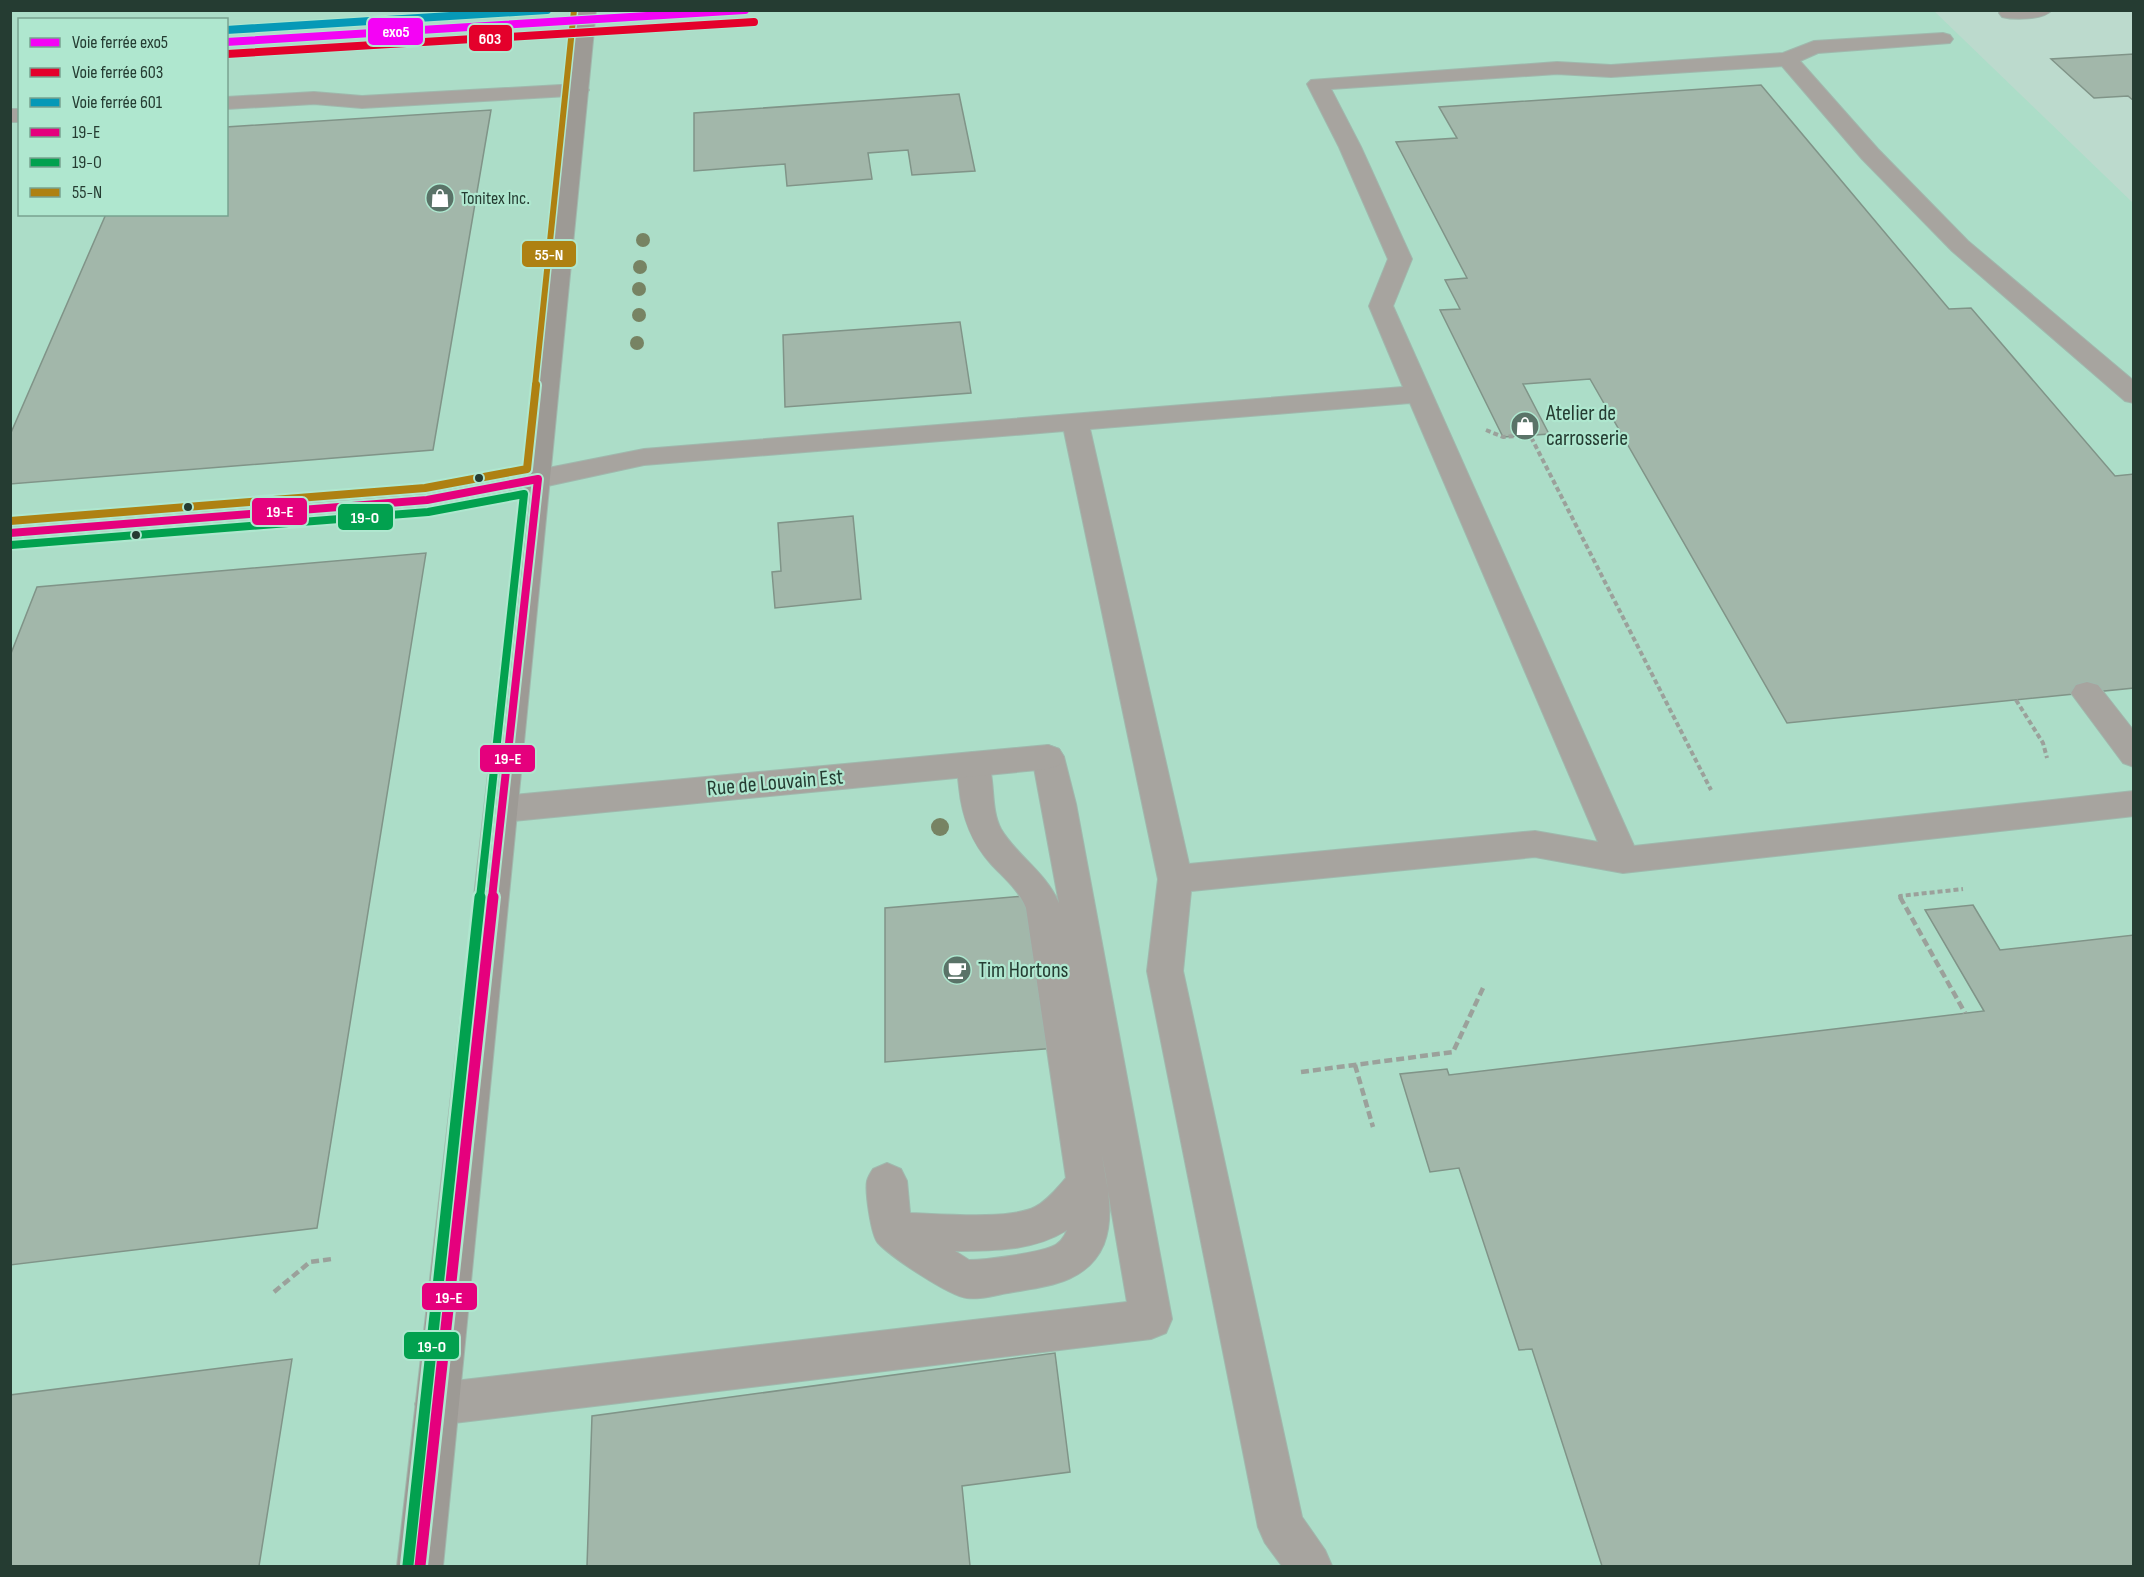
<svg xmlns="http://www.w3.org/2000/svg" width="2144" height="1577" viewBox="0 0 2144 1577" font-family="'Sofia Sans Condensed',sans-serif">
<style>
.built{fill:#acddc8;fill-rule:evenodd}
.building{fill:#a2b7aa;stroke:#809488;stroke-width:1.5}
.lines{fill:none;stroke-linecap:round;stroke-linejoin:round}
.lane-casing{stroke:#a0b8ad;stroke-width:2}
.street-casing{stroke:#a0b8ad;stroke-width:2}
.secondary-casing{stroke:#a0b8ad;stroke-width:2}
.path-far1{stroke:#9ba19b;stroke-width:4;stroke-dasharray:5 3;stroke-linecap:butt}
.path{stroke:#9ba19b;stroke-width:4.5;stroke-dasharray:8 4;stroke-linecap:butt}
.lane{fill:#a7a49f;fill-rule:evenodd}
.street{fill:#a7a49f;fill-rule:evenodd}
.secondary{fill:#9d9a95;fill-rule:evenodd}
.bus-1-far1-casing{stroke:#afe7cf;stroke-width:12}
.bus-1-casing{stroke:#afe7cf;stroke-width:16}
.bus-2-far1-casing{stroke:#afe7cf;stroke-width:12}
.bus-2-casing{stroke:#afe7cf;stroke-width:16}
.bus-3-far1-casing{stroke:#afe7cf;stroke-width:9}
.bus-3-casing{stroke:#afe7cf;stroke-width:12}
.bus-1-far1{stroke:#e5007d;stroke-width:8}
.bus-1{stroke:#e5007d;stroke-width:11}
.bus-2-far1{stroke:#02a14f;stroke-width:8}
.bus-2{stroke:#02a14f;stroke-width:11}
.bus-3-far1{stroke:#ae8112;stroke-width:6}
.bus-3{stroke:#ae8112;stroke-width:8}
.rail-1-casing{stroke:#afe7cf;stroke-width:10}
.rail-2-casing{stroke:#afe7cf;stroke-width:10}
.rail-3-casing{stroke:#afe7cf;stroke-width:10}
.rail-1{stroke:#f403f5;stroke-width:8}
.rail-2{stroke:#e4002b;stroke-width:8}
.rail-3{stroke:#0699b7;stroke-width:8}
.tree{fill:#778363}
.bus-dot{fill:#253c32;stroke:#afe7cf;stroke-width:2}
.labels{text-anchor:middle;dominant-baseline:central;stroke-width:4.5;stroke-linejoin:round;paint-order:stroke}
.far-poi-label{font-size:18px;fill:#253c32;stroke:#afe7cf;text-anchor:start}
.poi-label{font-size:22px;fill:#253c32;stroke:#afe7cf;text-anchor:start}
.street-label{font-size:22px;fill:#253c32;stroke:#afe7cf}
.line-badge{stroke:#afe7cf;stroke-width:2}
.badge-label{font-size:16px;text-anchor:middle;font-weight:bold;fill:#fff}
</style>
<rect width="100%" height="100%" fill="#bcdacd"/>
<path class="built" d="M11,11H1934L2133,203V1566H11ZM20,20H226V214H20Z"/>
<g class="building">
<path d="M2134,54V101L2128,96L2094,98L2051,59Z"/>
<path d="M1761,85L1949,309L1971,308L2115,476L2134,474V688L1787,723L1590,379L1523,384L1549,434L1503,437L1440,310L1460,309L1445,280L1467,278L1396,142L1457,138L1439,107Z"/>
<path d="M959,94L975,171L912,175L908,150L868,153L872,179L787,186L785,164L694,171V113Z"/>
<path d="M491,110L433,450L10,484V435L106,214H226V127Z"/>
<path d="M960,322L971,393L785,407L783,335Z"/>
<path d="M853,516L861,599L775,608L772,572L781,571L778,523Z"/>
<path d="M426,553L317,1228L10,1265V656L37,587Z"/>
<path d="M1035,895L1056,1048L885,1062V908Z"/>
<path d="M1973,905L2000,950L2134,935V1566H1602L1532,1349L1519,1350L1459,1168L1430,1172L1400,1074L1447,1069L1449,1075L1984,1011L1925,910Z"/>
<path d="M1055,1353L1070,1472L962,1486L970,1566H587L592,1416Z"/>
<path d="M292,1359L259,1566H10V1395Z"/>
</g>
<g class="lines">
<g class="lane-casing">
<g id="lane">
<path d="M2001,10H2052C2044,20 2014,20 2002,17L1999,13Z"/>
<path d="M1943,33L1950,35L1953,39L1950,43L1818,53L1800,61L1878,149L1968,241L2134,381V403L2125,401L1952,251L1862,159L1782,66L1611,77L1557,74L1331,89L1361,147L1412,259L1393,306L1634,846L2134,791V816L1623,873L1535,857L1191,891L1183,971L1302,1517L1325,1550L1332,1566H1282L1265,1543L1258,1527L1147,971L1158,879L1064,431L644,465L538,488L528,485L524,479L528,473L538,470L644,449L1403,387L1369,306L1388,259L1339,147L1307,84L1311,80L1557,62L1611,65L1783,53L1814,41ZM1410,403L1598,842L1535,831L1189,864L1090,429Z"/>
<path d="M578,84L586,85L589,90L586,95L362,108L314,104L226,109V97L314,92L362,96Z"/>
<rect x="10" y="109" width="10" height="13"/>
<path d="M2087,682L2098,685L2134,731V767L2123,763L2071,693L2076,685Z"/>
<path d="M1048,745L1059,749L1064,757L1076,804L1172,1319L1166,1333L1151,1339L437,1425L422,1419L415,1404L422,1389L437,1383L1127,1302L1100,1144C1105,1175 1116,1213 1104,1244C1087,1284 1046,1286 1008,1293C995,1295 980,1300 967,1298C949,1296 891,1257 878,1243C871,1235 865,1192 867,1181C868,1177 871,1172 873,1169L887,1163L901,1169L907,1181L910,1213C940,1214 1010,1220 1035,1207C1048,1200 1057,1188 1066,1178L1026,908C1019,890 1004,878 991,864C971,842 962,817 959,787C958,775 955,766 961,756L973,752L985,756C997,777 989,806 1001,829C1017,856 1045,871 1059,903L1032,757L1037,749ZM1067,1230C1064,1238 1059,1244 1051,1247C1036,1253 987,1260 969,1260L955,1251C993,1251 1034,1251 1067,1230Z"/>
</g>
</g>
<g class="street-casing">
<g id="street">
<path d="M538,470L548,473L552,479L548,485L427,509L10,542V524L427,491Z"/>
<path d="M1048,745L1059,749L1064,757L1059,765L1048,769L502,822L490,818L485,809L490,800L502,796Z"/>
</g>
</g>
<g class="secondary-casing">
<path id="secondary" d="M576,10H596L443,1566H397Z"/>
</g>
<g class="path-far1">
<path d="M1486,430L1503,437L1530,435L1711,790"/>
<path d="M2016,700L2043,743L2047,758"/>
<path d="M1901,898L1900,896L1963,889"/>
</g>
<g class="path">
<path d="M1900,897L1965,1013"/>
<path d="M1355,1065L1373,1127"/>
<path d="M1301,1072L1453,1052L1483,988"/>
<path d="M274,1292L310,1262L332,1259"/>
</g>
<use href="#lane" class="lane"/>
<use href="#street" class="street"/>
<use href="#secondary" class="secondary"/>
<g class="bus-1-far1-casing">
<path id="bus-1-far1" d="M10,533L427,500L538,479L492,898"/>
</g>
<g class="bus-1-casing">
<path id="bus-1" d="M420,1566L493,897"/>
</g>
<g class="bus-2-far1-casing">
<path id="bus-2-far1" d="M11,545L428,512L524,494L480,898"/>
</g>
<g class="bus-2-casing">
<path id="bus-2" d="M408,1565L480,897"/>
</g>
<g class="bus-3-far1-casing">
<path id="bus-3-far1" d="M535,386L574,10"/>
</g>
<g class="bus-3-casing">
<path id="bus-3" d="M10,521L425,488L527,469L536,385"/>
</g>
<use href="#bus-1-far1" class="bus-1-far1"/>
<use href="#bus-1" class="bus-1"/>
<use href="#bus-2-far1" class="bus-2-far1"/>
<use href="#bus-2" class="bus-2"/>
<use href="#bus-3-far1" class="bus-3-far1"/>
<use href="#bus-3" class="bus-3"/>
<g class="rail-1-casing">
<path id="rail-1" d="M226,42L745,10"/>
</g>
<g class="rail-2-casing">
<path id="rail-2" d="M227,54L754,22"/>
</g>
<g class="rail-3-casing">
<path id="rail-3" d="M226,30L547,10"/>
</g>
<use href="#rail-1" class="rail-1"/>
<use href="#rail-2" class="rail-2"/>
<use href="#rail-3" class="rail-3"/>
</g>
<g class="tree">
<circle cx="643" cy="240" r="7"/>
<circle cx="640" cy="267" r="7"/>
<circle cx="639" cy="289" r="7"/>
<circle cx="639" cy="315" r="7"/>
<circle cx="637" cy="343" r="7"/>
<circle cx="940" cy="827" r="9"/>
</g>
<defs>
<g id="shop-disc" transform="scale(1.5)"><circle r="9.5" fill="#5a7368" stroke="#afe7cf"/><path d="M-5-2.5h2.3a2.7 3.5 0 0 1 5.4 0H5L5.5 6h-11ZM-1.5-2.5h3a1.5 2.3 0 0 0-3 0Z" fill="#fff"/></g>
<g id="cafe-disc" transform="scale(1.5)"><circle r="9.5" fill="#5a7368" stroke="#afe7cf"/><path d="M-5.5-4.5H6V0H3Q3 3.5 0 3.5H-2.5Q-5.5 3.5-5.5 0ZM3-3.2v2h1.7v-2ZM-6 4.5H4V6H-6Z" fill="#fff"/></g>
</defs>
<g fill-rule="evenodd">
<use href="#shop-disc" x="440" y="198"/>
<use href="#shop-disc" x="1525" y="426"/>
<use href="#cafe-disc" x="957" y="970"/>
</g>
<g class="bus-dot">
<circle cx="479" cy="478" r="5"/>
<circle cx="188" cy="507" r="5"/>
<circle cx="136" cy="535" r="5"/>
</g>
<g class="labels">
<g class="far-poi-label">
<text x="461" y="198">Tonitex Inc.</text>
</g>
<g class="poi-label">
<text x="1546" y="413">Atelier de<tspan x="1546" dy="25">carrosserie</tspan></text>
<text x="978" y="970">Tim Hortons</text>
</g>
<g class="street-label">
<text transform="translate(775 783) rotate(-5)">Rue de Louvain Est</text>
</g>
</g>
<g class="line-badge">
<rect x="367" y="17" width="57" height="29" rx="6" fill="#f403f5"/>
<rect x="468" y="24" width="45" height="28" rx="6" fill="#e4002b"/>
<rect x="521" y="240" width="56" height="28" rx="6" fill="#ae8112"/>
<rect x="251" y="497" width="57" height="29" rx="6" fill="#e5007d"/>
<rect x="337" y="503" width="57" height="28" rx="6" fill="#02a14f"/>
<rect x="479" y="744" width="57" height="29" rx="6" fill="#e5007d"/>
<rect x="421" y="1282" width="57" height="29" rx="6" fill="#e5007d"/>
<rect x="403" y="1331" width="57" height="29" rx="6" fill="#02a14f"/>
</g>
<g class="badge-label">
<text x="396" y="37">exo5</text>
<text x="490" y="44">603</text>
<text x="549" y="260">55-N</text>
<text x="280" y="517">19-E</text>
<text x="365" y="523">19-O</text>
<text x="508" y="764">19-E</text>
<text x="449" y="1303">19-E</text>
<text x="432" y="1352">19-O</text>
</g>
<rect width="2144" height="1577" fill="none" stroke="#253c32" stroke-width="24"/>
<rect x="18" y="18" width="210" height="198" fill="#afe7cf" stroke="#78a390" stroke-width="1.5"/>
<rect x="30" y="38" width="30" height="9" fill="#f403f5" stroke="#78a390" stroke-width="1.5"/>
<text x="72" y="48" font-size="18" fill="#253c32">Voie ferrée exo5</text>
<rect x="30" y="68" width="30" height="9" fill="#e4002b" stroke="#78a390" stroke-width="1.5"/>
<text x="72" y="78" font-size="18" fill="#253c32">Voie ferrée 603</text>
<rect x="30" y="98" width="30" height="9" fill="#0699b7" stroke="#78a390" stroke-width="1.5"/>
<text x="72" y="108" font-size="18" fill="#253c32">Voie ferrée 601</text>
<rect x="30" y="128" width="30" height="9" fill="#e5007d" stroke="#78a390" stroke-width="1.5"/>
<text x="72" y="138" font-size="18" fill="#253c32">19-E</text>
<rect x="30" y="158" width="30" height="9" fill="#02a14f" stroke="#78a390" stroke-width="1.5"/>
<text x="72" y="168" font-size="18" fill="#253c32">19-O</text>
<rect x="30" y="188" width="30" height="9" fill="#ae8112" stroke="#78a390" stroke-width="1.5"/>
<text x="72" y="198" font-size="18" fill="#253c32">55-N</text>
</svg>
